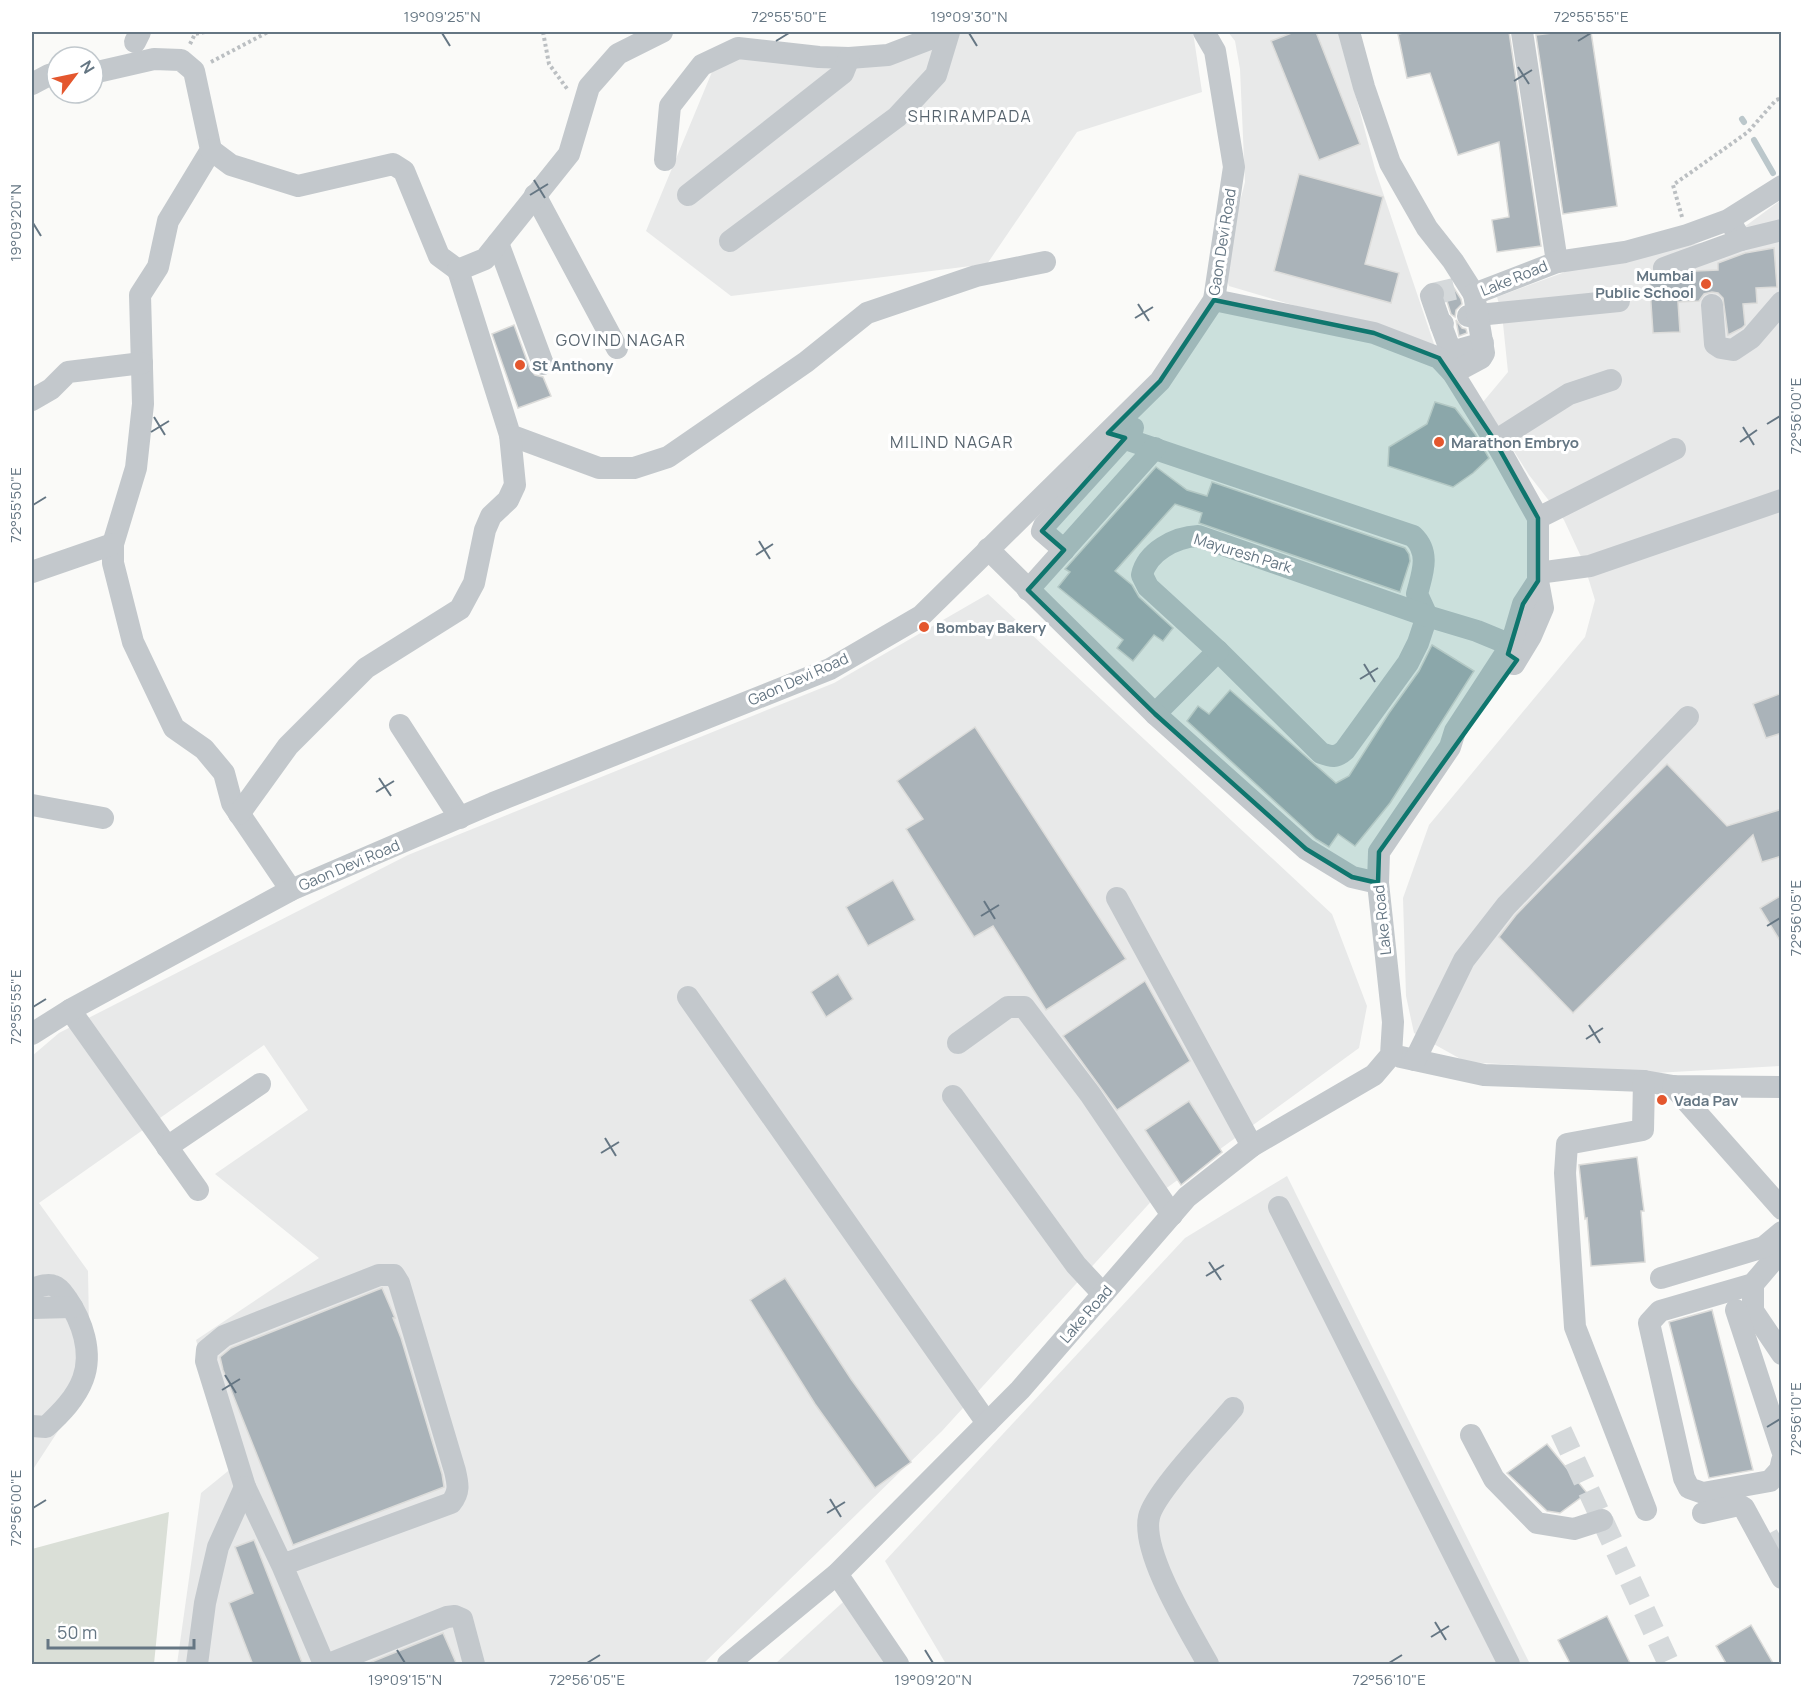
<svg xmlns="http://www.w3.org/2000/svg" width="1813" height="1696" viewBox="0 0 1813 1696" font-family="Manrope,sans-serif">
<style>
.built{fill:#e8e9e9}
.green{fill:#dadfd7}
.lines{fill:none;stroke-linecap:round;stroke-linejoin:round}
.stream{stroke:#bbc7cb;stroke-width:6}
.building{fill:#aab3b9;stroke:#dcdcda;stroke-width:1.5}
.minor-tunnel{stroke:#d5d9db;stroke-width:22;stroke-dasharray:22 11;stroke-linecap:butt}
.path{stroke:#bbbfc2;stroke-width:4;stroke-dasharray:3 3;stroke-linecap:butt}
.minor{stroke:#c3c8cc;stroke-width:22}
.minor-bridge{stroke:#c3c8cc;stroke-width:22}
.marked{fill:#0f766e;fill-opacity:0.2;stroke:#0f766e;stroke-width:4.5;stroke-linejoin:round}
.ticks{fill:none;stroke:#657683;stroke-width:2}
.poi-dot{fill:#e4572e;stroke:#fff;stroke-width:2}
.labels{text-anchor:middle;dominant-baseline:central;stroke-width:6;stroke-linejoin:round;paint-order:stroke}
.street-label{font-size:15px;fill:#657683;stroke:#fff}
.poi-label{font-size:15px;font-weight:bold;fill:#657683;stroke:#fff;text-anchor:start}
.neighbourhood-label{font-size:16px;letter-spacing:1.5px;fill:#57646e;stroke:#fff}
.neatline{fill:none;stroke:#657683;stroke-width:2}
.ticks-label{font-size:15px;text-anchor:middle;fill:#657683}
</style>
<rect width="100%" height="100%" fill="#fafaf8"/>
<g class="built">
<path d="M962,32H1193L1202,92L1077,132L987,264L731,296L646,231L719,55L869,64Z"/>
<path d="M1228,32H1339L1375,169L1435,347L1229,286L1223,269L1245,182L1240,69L1235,41Z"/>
<path d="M1781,200V1066L1655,1073L1466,1062L1414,1033L1406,996L1403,898L1429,825L1585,637L1595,600L1583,561L1564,520L1529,475L1483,402L1508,372L1502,314L1497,297L1625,250L1725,241Z"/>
<path d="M988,594L1332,914L1367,1006L1359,1048L1157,1195L942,1431L703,1664H177L201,1493L233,1467L196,1340L319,1258L215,1174L308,1110L264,1045L39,1203L88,1271L90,1382L32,1471V1056L59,1033L408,855L834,683Z"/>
<path d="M1287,1176L1530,1664H946L885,1561L1185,1238Z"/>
<path d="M852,1594L899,1664H775Z"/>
</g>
<path class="green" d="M169,1512L154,1664H32V1549Z"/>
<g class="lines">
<g class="stream">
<path d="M1742,119L1744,122"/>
<path d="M1754,140L1773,173"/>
</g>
</g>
<g class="building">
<path d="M1294,32H1316L1360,144L1319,160L1271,41Z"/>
<path d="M1408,32H1509L1541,246L1497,252L1492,220L1509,217L1499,142L1458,155L1430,73L1407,78L1398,34Z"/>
<path d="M1561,32H1591L1617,206L1563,214L1536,35Z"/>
<path d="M1299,174L1383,197L1365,264L1399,273L1391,303L1274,271Z"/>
<path d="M1774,248L1777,287L1756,288L1757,303L1743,304L1745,325L1742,328L1728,335L1723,298L1718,293L1712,292L1704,294L1699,301L1678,302L1680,332L1653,333L1649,274H1652L1661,281H1668L1695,271L1718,270V263L1745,253Z"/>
<path d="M1450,282L1461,299L1462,304L1456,310L1455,317L1451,314L1446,298V290L1443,285Z"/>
<path d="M1456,320L1462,328L1466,329L1467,333L1459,336Z"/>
<path d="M514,325L530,369L535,375L543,377L551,396L518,408L492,334Z"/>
<path d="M1435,402L1455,408L1475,434L1489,458L1473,473L1453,487L1388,466L1389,447L1427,424Z"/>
<path d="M1156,467L1187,490L1207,496L1212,482L1405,548L1409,554L1410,561L1400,592L1199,523L1202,513L1175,504L1115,571L1132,585L1139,597L1173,628L1163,641L1154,635L1133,661L1117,648L1123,640L1058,587L1070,572L1065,569Z"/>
<path d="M1432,645L1474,671L1390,803L1355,846L1338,834L1329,847L1316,839L1187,721L1198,706L1209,714L1230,690L1336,783L1349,776L1389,713L1419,671Z"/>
<path d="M1782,693V733L1766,738L1753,704Z"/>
<path d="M975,727L1126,959L1046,1010L993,926L974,937L906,829L923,819L897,781Z"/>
<path d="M1667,764L1727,826L1782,809V856L1762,862L1753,835L1573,1013L1499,937L1516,915L1549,881Z"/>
<path d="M893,880L915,920L868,946L846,907Z"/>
<path d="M1782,895V944L1760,908Z"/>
<path d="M838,974L853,999L826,1017L811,992Z"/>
<path d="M1145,981L1190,1061L1117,1110L1063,1036Z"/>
<path d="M1189,1101L1222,1152L1181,1185L1145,1130Z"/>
<path d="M1637,1157L1644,1211H1641L1645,1262L1591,1266L1587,1218L1585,1219L1579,1165Z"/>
<path d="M785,1278L851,1379L911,1462L875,1488L815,1404L750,1300Z"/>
<path d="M382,1288L395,1318H393L401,1338L442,1474L444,1487L293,1545L223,1370L220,1357L231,1348Z"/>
<path d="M1712,1310L1753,1470L1709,1478L1669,1322Z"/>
<path d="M1547,1444L1587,1493L1560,1513L1547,1511L1507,1473Z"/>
<path d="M254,1540L303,1665H253L229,1603L253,1593L235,1547Z"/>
<path d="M1607,1616L1631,1665H1571L1558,1640Z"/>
<path d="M1751,1625L1774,1665H1727L1716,1646Z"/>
<path d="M443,1633L457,1665H364Z"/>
</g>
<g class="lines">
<g class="minor-tunnel">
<path d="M1433,294L1458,288"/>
<path d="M1561,1431L1669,1664"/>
<path d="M1765,1548L1782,1539"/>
</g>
<g class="path">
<path d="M543,32L549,64L568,90"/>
<path d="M190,44L195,34L205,32"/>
<path d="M211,62L266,33L267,32"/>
<path d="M1682,217L1673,185L1748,132L1776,100L1782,98"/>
</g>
<g class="minor">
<path d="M1349,32L1364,87L1390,163L1427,228L1453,261L1474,294"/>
<path d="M1522,32L1557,262"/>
<path d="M93,73L154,59L181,60L194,71L211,150L168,221L158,267L140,295L143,404L136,468L113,544V563L133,642L174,728L204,749L224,773L232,803L291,890"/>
<path d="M32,84L49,75L57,73"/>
<path d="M211,150L231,165L298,186L393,164L404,171L439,256L458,270"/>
<path d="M665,160L670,106L702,65L738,48L819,57L849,58L888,55L948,32"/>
<path d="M535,195L617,348"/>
<path d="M688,195L843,73L849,58"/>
<path d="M1734,228L1741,240L1782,230"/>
<path d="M730,241L897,117L936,75L949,32"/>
<path d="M498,243L543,364"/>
<path d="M1664,268L1741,240"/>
<path d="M458,270L510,435L599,468H634L668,457L806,362L867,313L976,276L1045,262"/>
<path d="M458,270L485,259L569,154L589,87L618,54L662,32"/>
<path d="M1433,294L1431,296L1441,325"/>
<path d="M1712,305L1715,344L1721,348L1733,350L1751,338L1782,302"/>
<path d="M1468,316L1619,301"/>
<path d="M1443,324L1441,325L1451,352L1483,343"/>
<path d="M1453,373L1481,358L1484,353L1474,294L1557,262L1625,252L1687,235L1728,220L1782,186"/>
<path d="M32,400L51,389L68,372L142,363"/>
<path d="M1108,433L1413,536C1431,553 1422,574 1417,594L1427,616L1418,643L1408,663L1345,750C1336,758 1332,757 1321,753L1218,651L1155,714"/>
<path d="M1495,441L1569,394L1611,380"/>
<path d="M1538,518L1675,449"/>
<path d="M988,549L1155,714L1306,849L1352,877L1378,883"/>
<path d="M1064,550L1042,531L1044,526L1133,428"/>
<path d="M32,572L113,544"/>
<path d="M1538,573L1590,566L1782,500"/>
<path d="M1028,590L1155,448"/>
<path d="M1218,651L1148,587L1142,575C1147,552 1175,537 1198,536L1427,616L1477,631L1511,645"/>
<path d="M1514,664L1531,636L1543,608L1538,581"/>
<path d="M400,725L460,818"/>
<path d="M32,805L103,818"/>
<path d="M239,814L288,746L366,668L460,609L474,583L485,530L491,516L508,500L515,485L510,435"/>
<path d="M1117,898L1252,1146"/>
<path d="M688,997L987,1423"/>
<path d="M70,1010L198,1190"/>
<path d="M32,1034L70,1010L291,890L493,803L830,669L921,616L1160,381L1214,300L1234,167L1215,51L1204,32"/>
<path d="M958,1043L1008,1007H1024L1090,1094L1172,1215"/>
<path d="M1401,1057L1484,1075L1644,1081L1673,1086L1782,1087"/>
<path d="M1415,1060L1464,960L1506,906L1688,717"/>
<path d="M1644,1081L1643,1130L1567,1144L1565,1173L1575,1327L1646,1510"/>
<path d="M1673,1086L1782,1209"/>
<path d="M953,1096L1076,1265L1103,1294"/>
<path d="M167,1147L260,1084"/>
<path d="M1279,1207L1509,1664"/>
<path d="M1782,1250L1753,1284L1660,1311L1649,1323L1684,1478L1689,1488L1703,1493L1770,1481L1780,1470L1782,1461"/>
<path d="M1661,1278L1764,1247L1782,1232"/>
<path d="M1753,1284V1311L1782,1354"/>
<path d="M32,1289C38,1287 48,1283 54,1286C60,1288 64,1295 67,1299C82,1321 93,1352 83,1379C76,1398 61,1413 46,1427L32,1426"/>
<path d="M32,1308L72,1307"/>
<path d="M1736,1310L1782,1450"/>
<path d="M1471,1435L1494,1479L1537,1523L1574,1529L1602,1520"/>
<path d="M1703,1513L1739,1505L1744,1508L1782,1578"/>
<path d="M282,1565L451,1503C460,1492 458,1484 455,1471L399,1283L394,1275H379L224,1336L207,1350L206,1361L245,1487L282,1565L324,1664"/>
<path d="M837,1574L898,1664"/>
<path d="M197,1664L205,1603L218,1547L245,1487"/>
<path d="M329,1664L447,1617L455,1616L462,1619L474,1664"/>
<path d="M728,1664L837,1574L1020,1390L1187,1197L1252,1146L1374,1075L1391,1055L1393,1022L1378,883L1379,852L1450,747L1455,731L1511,645L1523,604L1538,581V518L1495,441L1453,373L1439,358L1374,333L1214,300"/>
<path d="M1208,1664C1190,1631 1141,1553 1149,1517C1154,1493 1215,1430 1233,1408"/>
</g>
<path class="minor-bridge" d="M135,42L140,32"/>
</g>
<path class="marked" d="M1214,300L1374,333L1439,358L1495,441L1538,518V581L1523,604L1508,654L1517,660L1379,852L1378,883L1352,877L1306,849L1155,714L1028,590L1064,550L1042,531L1125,438L1108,433L1160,381Z"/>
<path class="ticks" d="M442,33L450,46M969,33L977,46M776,41L789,33M1578,41L1591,33M1518,67L1529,84M1514,81L1532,70M534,180L545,198M530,195L548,184M33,223L41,236M1138,304L1149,321M1135,318L1153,307M154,417L165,435M1767,424L1780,416M1743,427L1754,445M151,432L169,421M1740,442L1757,430M33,505L46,497M759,541L770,559M756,555L773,544M1364,664L1375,682M1360,679L1378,668M379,778L391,796M376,792L394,781M984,901L995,919M981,916L999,905M1767,926L1780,918M33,1007L46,999M1589,1025L1600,1043M1586,1039L1603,1028M605,1138L616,1156M601,1153L619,1142M1209,1262L1221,1280M1206,1276L1224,1265M225,1375L236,1393M222,1390L240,1379M1767,1427L1780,1419M830,1499L841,1517M33,1508L46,1500M827,1513L845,1502M1435,1622L1446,1640M1431,1637L1449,1626M397,1650L405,1663M925,1650L933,1663M587,1663L600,1655M1389,1663L1402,1655"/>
<g class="poi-dot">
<circle cx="1706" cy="284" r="6"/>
<circle cx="520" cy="365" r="6"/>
<circle cx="1439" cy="442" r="6"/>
<circle cx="924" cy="627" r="6"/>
<circle cx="1662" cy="1100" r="6"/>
</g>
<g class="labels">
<g class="street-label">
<text transform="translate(1222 242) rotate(-81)">Gaon Devi Road</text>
<text transform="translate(1514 278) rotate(-22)">Lake Road</text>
<text transform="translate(1243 553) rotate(17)">Mayuresh Park</text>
<text transform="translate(798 679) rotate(-24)">Gaon Devi Road</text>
<text transform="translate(349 865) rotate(-23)">Gaon Devi Road</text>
<text transform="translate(1382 920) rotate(-96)">Lake Road</text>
<text transform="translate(1086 1314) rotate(-49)">Lake Road</text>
</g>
<g class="poi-label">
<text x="1694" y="275" text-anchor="end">Mumbai<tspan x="1694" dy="17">Public School</tspan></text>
<text x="532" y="365">St Anthony</text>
<text x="1451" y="442">Marathon Embryo</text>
<text x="936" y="627">Bombay Bakery</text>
<text x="1674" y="1100">Vada Pav</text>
</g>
<g class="neighbourhood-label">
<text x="970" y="116">SHRIRAMPADA</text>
<text x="621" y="340">GOVIND NAGAR</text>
<text x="952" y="442">MILIND NAGAR</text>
</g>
</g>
<rect width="1813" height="1696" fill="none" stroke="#ffffff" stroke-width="66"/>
<g transform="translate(75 75) rotate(58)"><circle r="28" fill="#ffffff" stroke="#c1c8cd" stroke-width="1.5"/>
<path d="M0-4.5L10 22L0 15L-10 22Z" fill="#e4572e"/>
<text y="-9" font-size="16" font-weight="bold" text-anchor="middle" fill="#657683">N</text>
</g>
<path d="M48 1639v9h146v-9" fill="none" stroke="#657683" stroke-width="3"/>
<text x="57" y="1639" font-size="18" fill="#657683" stroke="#ffffff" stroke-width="4.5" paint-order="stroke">50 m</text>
<rect x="33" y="33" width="1747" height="1630" class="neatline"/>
<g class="ticks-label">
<text x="442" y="22">19°09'25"N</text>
<text x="789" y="22">72°55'50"E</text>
<text x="969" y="22">19°09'30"N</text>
<text x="1591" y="22">72°55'55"E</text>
<text transform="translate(16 223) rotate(-90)" y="5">19°09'20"N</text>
<text transform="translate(1796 416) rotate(-90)" y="5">72°56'00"E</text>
<text transform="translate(16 505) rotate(-90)" y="5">72°55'50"E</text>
<text transform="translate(1796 918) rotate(-90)" y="5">72°56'05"E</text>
<text transform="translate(16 1007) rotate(-90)" y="5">72°55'55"E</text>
<text transform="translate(1796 1419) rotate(-90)" y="5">72°56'10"E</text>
<text transform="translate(16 1508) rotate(-90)" y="5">72°56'00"E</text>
<text x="405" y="1685">19°09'15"N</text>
<text x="587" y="1685">72°56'05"E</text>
<text x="933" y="1685">19°09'20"N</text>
<text x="1389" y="1685">72°56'10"E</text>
</g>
</svg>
